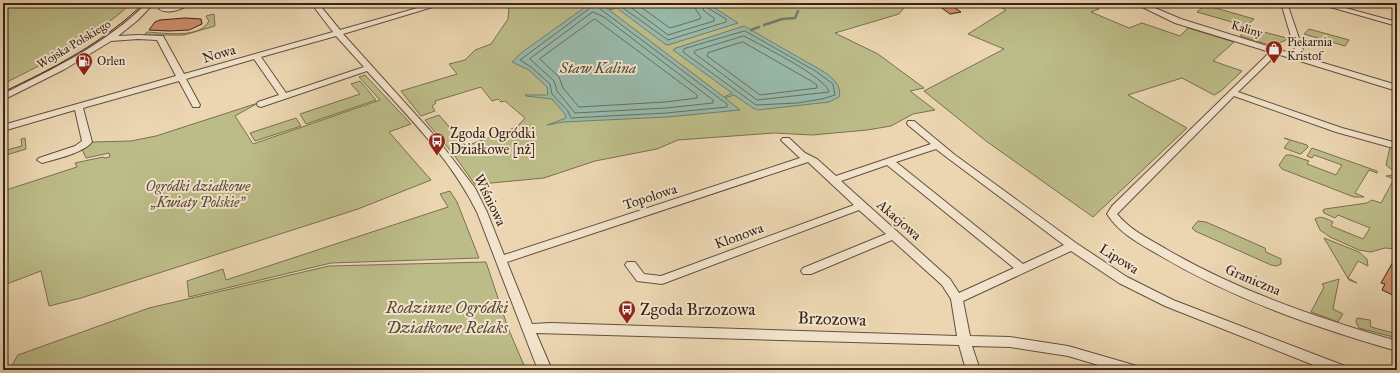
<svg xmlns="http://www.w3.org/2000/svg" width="1400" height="373" viewBox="0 0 1400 373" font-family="'IM FELL Great Primer',serif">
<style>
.green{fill:#bcbc88;stroke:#7a6f51}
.water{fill:#98b9aa;stroke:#717d70}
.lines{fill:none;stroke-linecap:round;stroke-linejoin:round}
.shore{stroke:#686e62;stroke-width:1}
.stream{stroke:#717d70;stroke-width:2.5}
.building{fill:#d1926d;stroke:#37221a}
.minor-casing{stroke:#644f40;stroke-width:2}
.minor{fill:#f2e4cc;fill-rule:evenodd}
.tram{stroke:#37221a;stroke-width:1}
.labels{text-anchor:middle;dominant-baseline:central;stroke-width:4;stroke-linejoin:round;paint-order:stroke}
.far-street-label{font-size:12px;fill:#37221a;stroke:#f2e4cc}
.far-poi-label{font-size:12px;fill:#37221a;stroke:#f2e4cc;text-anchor:start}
.street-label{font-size:14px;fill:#37221a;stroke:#f2e4cc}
.poi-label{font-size:14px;fill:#37221a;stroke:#f2e4cc;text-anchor:start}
.park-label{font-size:14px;font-style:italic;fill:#584836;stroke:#f2e4cc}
.water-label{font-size:15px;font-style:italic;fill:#4f483e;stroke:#f2e4cc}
.near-park-label{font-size:17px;font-style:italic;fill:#584836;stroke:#f2e4cc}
.near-poi-label{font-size:17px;fill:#37221a;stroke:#f2e4cc;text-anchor:start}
.near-street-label{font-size:17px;fill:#37221a;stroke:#f2e4cc}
</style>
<rect width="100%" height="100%" fill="#ebd6b1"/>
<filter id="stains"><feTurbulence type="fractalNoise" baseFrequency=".005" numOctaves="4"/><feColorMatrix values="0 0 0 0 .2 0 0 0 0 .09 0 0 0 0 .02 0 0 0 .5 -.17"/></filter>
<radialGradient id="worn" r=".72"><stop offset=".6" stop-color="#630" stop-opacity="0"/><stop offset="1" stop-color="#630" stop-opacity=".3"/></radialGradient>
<g class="green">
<path d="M3,3H132C94,37 48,62 3,84Z"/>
<path d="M517,3H911L906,5L899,14L835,33L878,54L924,88L910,91L935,110L913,114L891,126L867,130L812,135L774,133L678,140L657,149L595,161L544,178L491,183L476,186L454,155L425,120L439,115L466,146L517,127L525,118L505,101L501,102L498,99L492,101L481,87L435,101L436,103L432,106L435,111L421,116L401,91L457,74L449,64L465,60L475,50L491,44L508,19L509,6Z"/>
<path d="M992,3H1086L1099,9L1091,12L1129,28L1142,23L1180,36L1188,28L1234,42L1213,61L1242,71L1221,91L1214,95L1182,78L1128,95L1187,128L1093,217L986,141L924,91L1004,49L968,34L1006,10Z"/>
<path d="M1205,5L1254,19L1246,26L1197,12Z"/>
<path d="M214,14L215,26L184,35H144L147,32C164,33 200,39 209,21L206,16Z"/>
<path d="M1248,28L1287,38L1286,40L1274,45H1269L1240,36Z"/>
<path d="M1309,29L1349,40L1345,46L1304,34Z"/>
<path d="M365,75L411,124L389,132L431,180L358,209L81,298L49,306L41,271L4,285L3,191L77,167L75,163L103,157L105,158L110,157L109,153L86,158L82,149L93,142L131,141L156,136L258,103L235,116L253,144L380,100L359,77Z"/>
<path d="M360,81L376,100L306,124L300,114L360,94L351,84Z"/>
<path d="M296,118L301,126L255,141L250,133Z"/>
<path d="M25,138L26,149L3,156V151L22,146L21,139Z"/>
<path d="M1284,138L1307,145L1308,147L1302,153L1300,154L1284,148L1290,140Z"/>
<path d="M1390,147L1397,149V249L1385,248L1371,252L1359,250L1330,237L1320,230L1315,219C1321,215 1327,219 1333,222L1331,226L1363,239L1370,228L1338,215L1335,218L1324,213L1323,210L1325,209L1367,203L1372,200L1381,203L1394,179L1386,176L1394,175L1396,173L1386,165Z"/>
<path d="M1312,148L1377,171V173L1369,170L1355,193L1364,197H1354L1282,169L1279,165L1286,155H1291L1309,161L1307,164L1336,175L1342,165L1314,155L1312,158L1307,156Z"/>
<path d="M450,191L457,202L479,258L331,263L189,297L187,281L223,269L226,280L448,207L440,194Z"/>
<path d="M1198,221L1206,222L1265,248L1266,252L1281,259V264L1277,266L1271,265L1195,231L1192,228Z"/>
<path d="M1324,238L1359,252L1367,259L1368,266L1358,261L1348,278L1357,283L1349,280Z"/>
<path d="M486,262L508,328L526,370H9L18,355L149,308L329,266Z"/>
<path d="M1339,279L1333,309L1343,314L1338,322L1311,312L1324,287L1322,284Z"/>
<path d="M1357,318L1370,320L1371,327L1397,334V338L1359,328L1356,322Z"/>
</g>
<path class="water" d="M591,3H598L608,9L615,7L609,3H707L738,23L668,45L665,44L617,8L609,10L724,97L732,93L673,50L676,48L744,26L826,73C833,79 842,86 839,97L829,102L758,110L753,108L734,95L725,98L740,110L667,117L563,122L547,125L566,118L565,114L552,99L526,96L525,95H546L548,94L547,87L529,70L512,62L521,53Z"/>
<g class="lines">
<g class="shore">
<path d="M592,3L590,8L520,60L531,67L550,84L552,94L568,111L571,118L666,113L727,107V104L599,8L597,3"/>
<path d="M616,3L668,40L726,22V19L708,8L706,3"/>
<path d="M625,3L668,35L714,21V18L704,11L701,3"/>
<path d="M635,3L670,28L700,19L701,17L696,10L695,3"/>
<path d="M593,12L604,17L713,100V103L666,108L575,113L557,91L554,81L530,59Z"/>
<path d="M595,19L697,95V98L665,102L579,107L563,88L559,77L540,59Z"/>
<path d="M745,31L817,72L833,84L835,95L822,99L797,103L756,105L683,52L684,49Z"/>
<path d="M744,36C760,45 826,77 829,92L757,100L694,53L695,51Z"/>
<path d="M743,42L811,81L817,85V88L760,95L707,56L708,53Z"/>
</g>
<g class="stream">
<path d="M764,25L782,19L795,18L798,11"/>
<path d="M751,30L759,27"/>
</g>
</g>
<g class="building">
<path d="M935,3H948L961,12L950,14Z"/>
<path d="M185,18L201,19L202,24L189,30L169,31L149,30L155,22L160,20Z"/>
<path d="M1397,255V297L1382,290L1385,284L1381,283Z"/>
</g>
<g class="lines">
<g class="minor-casing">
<g id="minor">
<path d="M147,3H154L138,20L118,36L138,35L163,36L184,74L333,32L311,3H318L340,30L435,3H446L343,34L434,135L475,188L487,212L504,255L800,158L783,142L781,140L783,138H789L805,153L817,159L836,176L931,144L908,125L907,123L908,121H914L955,155L1076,243L1127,277L1173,300L1345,366L1347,370H1326L1165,306L1119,283L1071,251L963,301L970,336L1010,337L1068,346L1137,366L1139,370H1115L1068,356L1010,347L972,346L980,370H966L959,345L536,333L552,370H538L477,212C451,159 407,115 367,71L261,107L258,106L257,104L258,102L279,95L254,59L186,79L200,105L199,107H193L179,81L83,108L92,142C83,153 56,159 42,163L37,160L39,158L75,146L82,141L75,110L3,131V125L176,76L157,40L138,39L111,41L65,69L3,100V94C55,68 106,44 147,3ZM336,36L364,67L286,93L261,57ZM936,149L949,159L1064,245L1023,264L896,162ZM808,162L854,205L661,276L644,274L635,262H627L625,265L637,281L662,284L859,210L886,234L803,268L801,271L803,274H811L892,240L942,285L951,299L957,336L551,323L532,324L507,262ZM887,165L1014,268L959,293L950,279L841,181Z"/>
<path d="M162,3H168L167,7C176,6 183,3 191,3C184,9 168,15 159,9Z"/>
<path d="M958,3H968L959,5Z"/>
<path d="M1134,3H1143L1181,19L1293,54L1295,50L1281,3H1287L1303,50L1300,56L1397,85V91L1277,54L1238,92L1342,128L1397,143V149L1336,132L1234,96L1117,214C1130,230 1149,239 1166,249C1238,291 1317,318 1397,341V351C1314,327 1233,299 1159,255C1140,244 1119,233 1107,214L1112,206L1270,52L1175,23Z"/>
<path d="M1316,3H1327L1397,22V26Z"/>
</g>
</g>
<use href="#minor" class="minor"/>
<path class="tram" d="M3,92C54,68 103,43 144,3"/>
</g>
<defs>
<g id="shop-pin" transform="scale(0.9)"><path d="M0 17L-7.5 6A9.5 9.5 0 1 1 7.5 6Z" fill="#8f2418" stroke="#f2e4cc"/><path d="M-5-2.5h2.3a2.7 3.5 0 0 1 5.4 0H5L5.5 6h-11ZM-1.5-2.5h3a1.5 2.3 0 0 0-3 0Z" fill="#fff"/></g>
<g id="fuel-pin" transform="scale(0.9)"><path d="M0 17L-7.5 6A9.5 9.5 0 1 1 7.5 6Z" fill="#8f2418" stroke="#f2e4cc"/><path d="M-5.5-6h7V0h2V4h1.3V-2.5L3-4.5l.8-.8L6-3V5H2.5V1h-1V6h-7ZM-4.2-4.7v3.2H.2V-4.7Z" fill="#fff"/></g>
<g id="bus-pin" transform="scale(0.9)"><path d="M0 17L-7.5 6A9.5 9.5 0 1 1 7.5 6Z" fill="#8f2418" stroke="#f2e4cc"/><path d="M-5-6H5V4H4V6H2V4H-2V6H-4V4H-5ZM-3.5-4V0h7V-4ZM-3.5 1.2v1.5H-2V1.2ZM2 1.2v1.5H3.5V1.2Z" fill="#fff"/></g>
</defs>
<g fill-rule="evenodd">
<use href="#shop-pin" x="1274" y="49"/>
<use href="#fuel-pin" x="84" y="61"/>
<use href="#bus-pin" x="437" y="141"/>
<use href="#bus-pin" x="627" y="309"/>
</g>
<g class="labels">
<g class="far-street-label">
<text transform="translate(1247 29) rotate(17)">Kaliny</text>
<text transform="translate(74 44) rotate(-31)">Wojska Polskiego</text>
</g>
<g class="far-poi-label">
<text x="1287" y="42">Piekarnia<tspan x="1287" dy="14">Kristof</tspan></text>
<text x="97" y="61">Orlen</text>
</g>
<g class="street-label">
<text transform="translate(219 54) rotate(-16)">Nowa</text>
<text transform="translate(650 197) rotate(-18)">Topolowa</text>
<text transform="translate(490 200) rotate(64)">Wiśniowa</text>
<text transform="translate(899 220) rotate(41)">Akacjowa</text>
<text transform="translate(739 236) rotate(-20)">Klonowa</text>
<text transform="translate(1119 259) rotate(32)">Lipowa</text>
<text transform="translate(1253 280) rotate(23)">Graniczna</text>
</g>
<g class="poi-label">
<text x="450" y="133">Zgoda Ogródki<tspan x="450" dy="16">Działkowe [nż]</tspan></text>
</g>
<g class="park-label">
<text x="198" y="186">Ogródki działkowe<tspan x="198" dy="16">„Kwiaty Polskie”</tspan></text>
</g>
<g class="water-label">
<text x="598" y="68">Staw Kalina</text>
</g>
<g class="near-park-label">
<text x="447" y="307">Rodzinne Ogródki<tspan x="447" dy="20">Działkowe Relaks</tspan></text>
</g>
<g class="near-poi-label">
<text x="640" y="309">Zgoda Brzozowa</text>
</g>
<g class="near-street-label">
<text transform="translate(832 319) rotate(2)">Brzozowa</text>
</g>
</g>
<rect width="1400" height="373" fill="none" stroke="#ebd6b1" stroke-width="16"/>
<rect x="4" y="4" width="1392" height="365" fill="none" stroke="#37221a" stroke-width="2"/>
<rect x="8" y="8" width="1384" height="357" fill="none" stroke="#37221a"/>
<rect width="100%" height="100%" filter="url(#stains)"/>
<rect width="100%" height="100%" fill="url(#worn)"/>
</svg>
